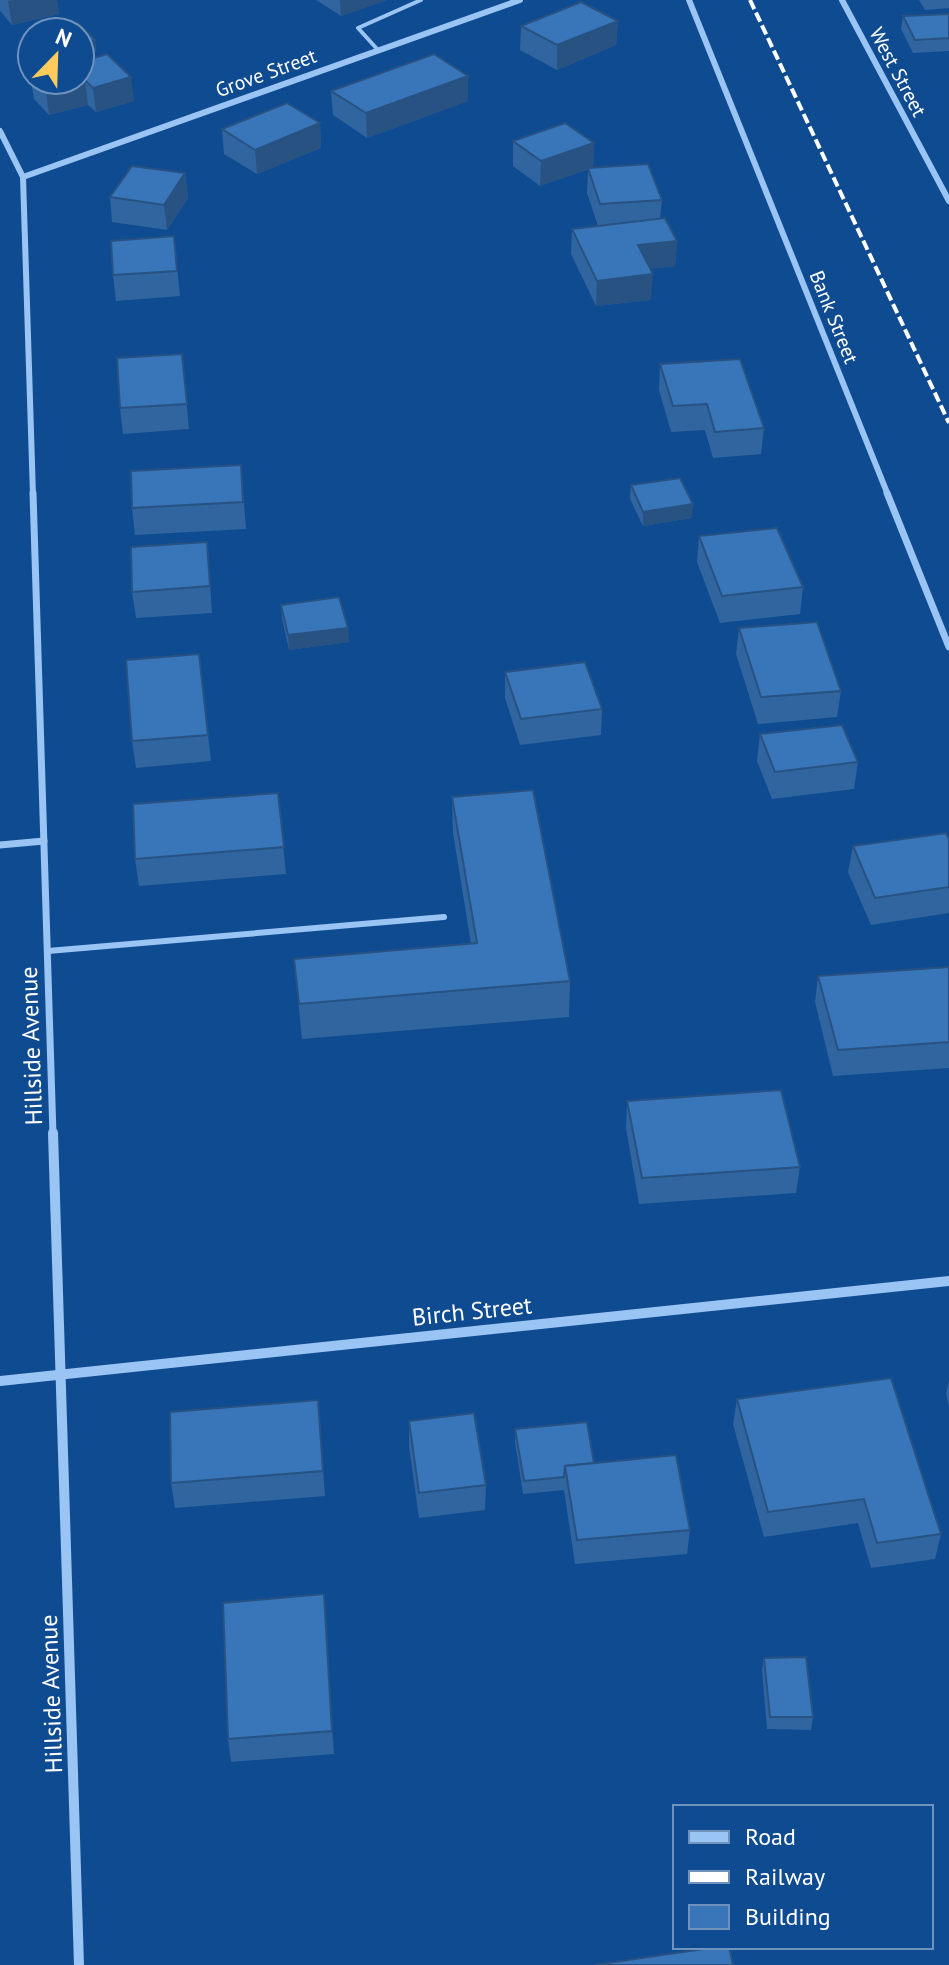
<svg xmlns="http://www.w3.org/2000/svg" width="949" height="1965" viewBox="0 0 949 1965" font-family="'PT Sans',sans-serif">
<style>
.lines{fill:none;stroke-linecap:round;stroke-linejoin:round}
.service-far1{stroke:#9ac4f3;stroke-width:4}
.service{stroke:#9ac4f3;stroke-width:6}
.minor-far2{stroke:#9ac4f3;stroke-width:6}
.minor-far1{stroke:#9ac4f3;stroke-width:7}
.minor{stroke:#9ac4f3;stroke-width:10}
.rail{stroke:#fff;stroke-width:4;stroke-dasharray:10 4;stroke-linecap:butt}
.wall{fill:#30659f}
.shaded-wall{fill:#275282}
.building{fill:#3875b9;stroke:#275282;stroke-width:2}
.labels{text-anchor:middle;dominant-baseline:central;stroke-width:7;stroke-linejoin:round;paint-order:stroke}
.far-street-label{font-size:20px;fill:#fff;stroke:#0f4b91}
.street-label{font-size:24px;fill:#fff;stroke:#0f4b91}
</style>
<rect width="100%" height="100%" fill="#0f4b91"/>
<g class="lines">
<path class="service-far1" d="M378,50L358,28L421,0"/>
<path class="service" d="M48,951L444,917"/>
<g class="minor-far2">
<path d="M689,0L888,495"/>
<path d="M842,0L949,201"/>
<path d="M0,131L23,177L33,495"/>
<path d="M23,177L520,0"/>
</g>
<g class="minor-far1">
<path d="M33,493L53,1135"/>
<path d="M887,493L949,647"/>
<path d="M0,845L44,841"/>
</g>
<g class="minor">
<path d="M53,1133L79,1965"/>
<path d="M0,1381L949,1281"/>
</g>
<path class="rail" d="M750,0L949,423"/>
</g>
<g class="wall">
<path d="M0,0H57L59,14L12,25L0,11Z"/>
<path d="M316,0H387L341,16Z"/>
<path d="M919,0H949V8L925,10Z"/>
<path d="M949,14V51L913,53L901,29L903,16Z"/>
<path d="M618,21L616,45L557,70L520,50L521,26Z"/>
<path d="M80,62L134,101L96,112L88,105L49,115L34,99L30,75L32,74V80H80Z"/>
<path d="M468,76V101L367,138L333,115L331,91Z"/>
<path d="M320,123L321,148L257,174L224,154L222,129Z"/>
<path d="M513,141L594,143L593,167L662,200L660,219L677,241L675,266L650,269L651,300L596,306L571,254L572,229L598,226L587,193L588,169L540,186L513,166Z"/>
<path d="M185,173L188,198L167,230L112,222L110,197Z"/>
<path d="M174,236L180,296L116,301L113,275Z"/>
<path d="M182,354L189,429L123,434L120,408Z"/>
<path d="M660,364L764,428L761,454L713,458L705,430L671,432L659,390Z"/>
<path d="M241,465L246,529L135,535L132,508Z"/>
<path d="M631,485L692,518L643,526L630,499Z"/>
<path d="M699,536L803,587L800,614L720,623L697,562Z"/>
<path d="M209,568L212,613L136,618L132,592Z"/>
<path d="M281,605L348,628L349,642L289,650L282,619Z"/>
<path d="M739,628L841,691L837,717L758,724L736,654Z"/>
<path d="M199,654L211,761L136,768L132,741Z"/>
<path d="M505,672L602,709L601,735L520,745L505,698Z"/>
<path d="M760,734L858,762L854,789L772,799L757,761Z"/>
<path d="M278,793L286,874L139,886L135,859Z"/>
<path d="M452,797L570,981L569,1017L302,1039L294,959L471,944L453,833Z"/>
<path d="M949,839V913L871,925L848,872L853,846Z"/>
<path d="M949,967V1068L833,1076L815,1002L818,976Z"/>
<path d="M627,1101L800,1167L796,1193L639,1204L626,1128Z"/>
<path d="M949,1380V1406L946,1394Z"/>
<path d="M737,1399L941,1534L935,1559L871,1568L858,1523L764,1537L733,1424Z"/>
<path d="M318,1400L325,1496L175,1508L171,1483Z"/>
<path d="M409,1421L486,1485L485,1510L419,1518L409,1446Z"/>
<path d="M515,1429L594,1463L690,1530L687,1554L575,1564L564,1490L523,1494L515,1442Z"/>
<path d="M326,1618L334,1754L231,1762L228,1739Z"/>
<path d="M764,1658L813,1717L811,1730L767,1729L762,1670Z"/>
</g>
<g class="shaded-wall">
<path d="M13,0H57L59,14L12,25L8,1Z"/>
<path d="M340,0H387L341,16Z"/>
<path d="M618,21L616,45L557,70V45Z"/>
<path d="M95,40L97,52L80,57V44Z"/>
<path d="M468,76V101L367,138L366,113Z"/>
<path d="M131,77L134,101L96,112L93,88Z"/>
<path d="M85,80L88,105L49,115L46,91Z"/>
<path d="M320,123L321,148L257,174L255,150Z"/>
<path d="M594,143L593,168L540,186L541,161Z"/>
<path d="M185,173L188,198L167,230L164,205Z"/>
<path d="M677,241L675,266L637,271L638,245Z"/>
<path d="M653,274L651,300L596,306L597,281Z"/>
<path d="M693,504L692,518L643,526V512Z"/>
<path d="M348,628L349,642L289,650L288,635Z"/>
<path d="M324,1594L326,1618L334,1754L332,1731Z"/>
</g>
<g class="building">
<path d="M581,2L618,21L557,45L521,26Z"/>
<path d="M949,14V38L915,40L903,16Z"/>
<path d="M78,23L95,40L80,44V32H44Z"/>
<path d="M107,54L131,77L93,88L85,80L46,91L35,80H80V62Z"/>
<path d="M434,54L468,76L366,113L331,91Z"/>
<path d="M287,103L320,123L255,150L222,129Z"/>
<path d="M565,123L594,143L541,161L513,141Z"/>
<path d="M648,164L662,200L600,204L588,168Z"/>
<path d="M132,166L185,173L164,205L110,197Z"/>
<path d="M665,218L677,241L638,245L653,274L597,281L572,229Z"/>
<path d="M174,236L177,271L113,275L111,241Z"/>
<path d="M182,354L187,404L120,408L117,358Z"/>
<path d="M740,359L764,428L715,432L707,404L673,406L660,364Z"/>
<path d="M241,465L243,502L132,508L131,471Z"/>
<path d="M680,478L693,504L643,512L631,485Z"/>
<path d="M777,528L803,587L722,596L699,536Z"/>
<path d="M207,542L210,586L132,592L131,547Z"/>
<path d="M339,597L348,628L288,635L281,605Z"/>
<path d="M817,622L841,691L761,697L739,628Z"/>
<path d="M199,654L208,735L132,741L126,660Z"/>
<path d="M585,662L602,709L521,719L505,672Z"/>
<path d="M842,725L858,762L775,772L760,734Z"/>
<path d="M533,790L570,981L299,1004L294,959L477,943L452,797Z"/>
<path d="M278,793L284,847L135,859L133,804Z"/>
<path d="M946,833L949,839V887L875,898L853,846Z"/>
<path d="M949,967V1042L838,1050L818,976Z"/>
<path d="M781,1090L800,1167L642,1178L627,1101Z"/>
<path d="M891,1378L941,1534L877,1543L864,1499L768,1512L737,1399Z"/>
<path d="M318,1400L323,1471L171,1483L170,1412Z"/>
<path d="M474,1413L486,1485L419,1493L409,1421Z"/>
<path d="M587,1422L594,1463L565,1466L564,1477L524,1481L515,1429Z"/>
<path d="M676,1455L690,1530L577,1540L565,1466Z"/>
<path d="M324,1594L332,1731L228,1739L223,1603Z"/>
<path d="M806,1657L813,1717H770L764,1658Z"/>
<path d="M717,1947H729L733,1965H594Z"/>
</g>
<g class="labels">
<g class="far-street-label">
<text transform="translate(898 72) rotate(62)">West Street</text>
<text transform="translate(266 73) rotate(-20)">Grove Street</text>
<text transform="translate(834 317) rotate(68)">Bank Street</text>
</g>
<g class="street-label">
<text transform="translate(31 1046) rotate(-92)">Hillside Avenue</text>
<text transform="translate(472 1311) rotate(-6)">Birch Street</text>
<text transform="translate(51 1694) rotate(-92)">Hillside Avenue</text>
</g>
</g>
<rect x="673" y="1805" width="260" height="144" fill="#0f4b91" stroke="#6f93bd" stroke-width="2"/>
<rect x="689" y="1831" width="40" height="12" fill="#9ac4f3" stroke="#6f93bd" stroke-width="2"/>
<text x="745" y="1845" font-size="24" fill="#ffffff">Road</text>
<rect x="689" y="1871" width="40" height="12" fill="#ffffff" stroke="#6f93bd" stroke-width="2"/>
<text x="745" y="1885" font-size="24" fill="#ffffff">Railway</text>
<rect x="689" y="1905" width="40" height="24" fill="#3875b9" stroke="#6f93bd" stroke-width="2"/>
<text x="745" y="1925" font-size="24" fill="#ffffff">Building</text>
<g transform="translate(56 56) rotate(23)"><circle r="38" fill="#0f4b91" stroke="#6f93bd" stroke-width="2"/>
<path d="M0-6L14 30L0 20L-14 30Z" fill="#ffcc5c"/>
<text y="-12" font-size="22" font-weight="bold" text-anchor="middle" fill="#ffffff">N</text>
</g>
</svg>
